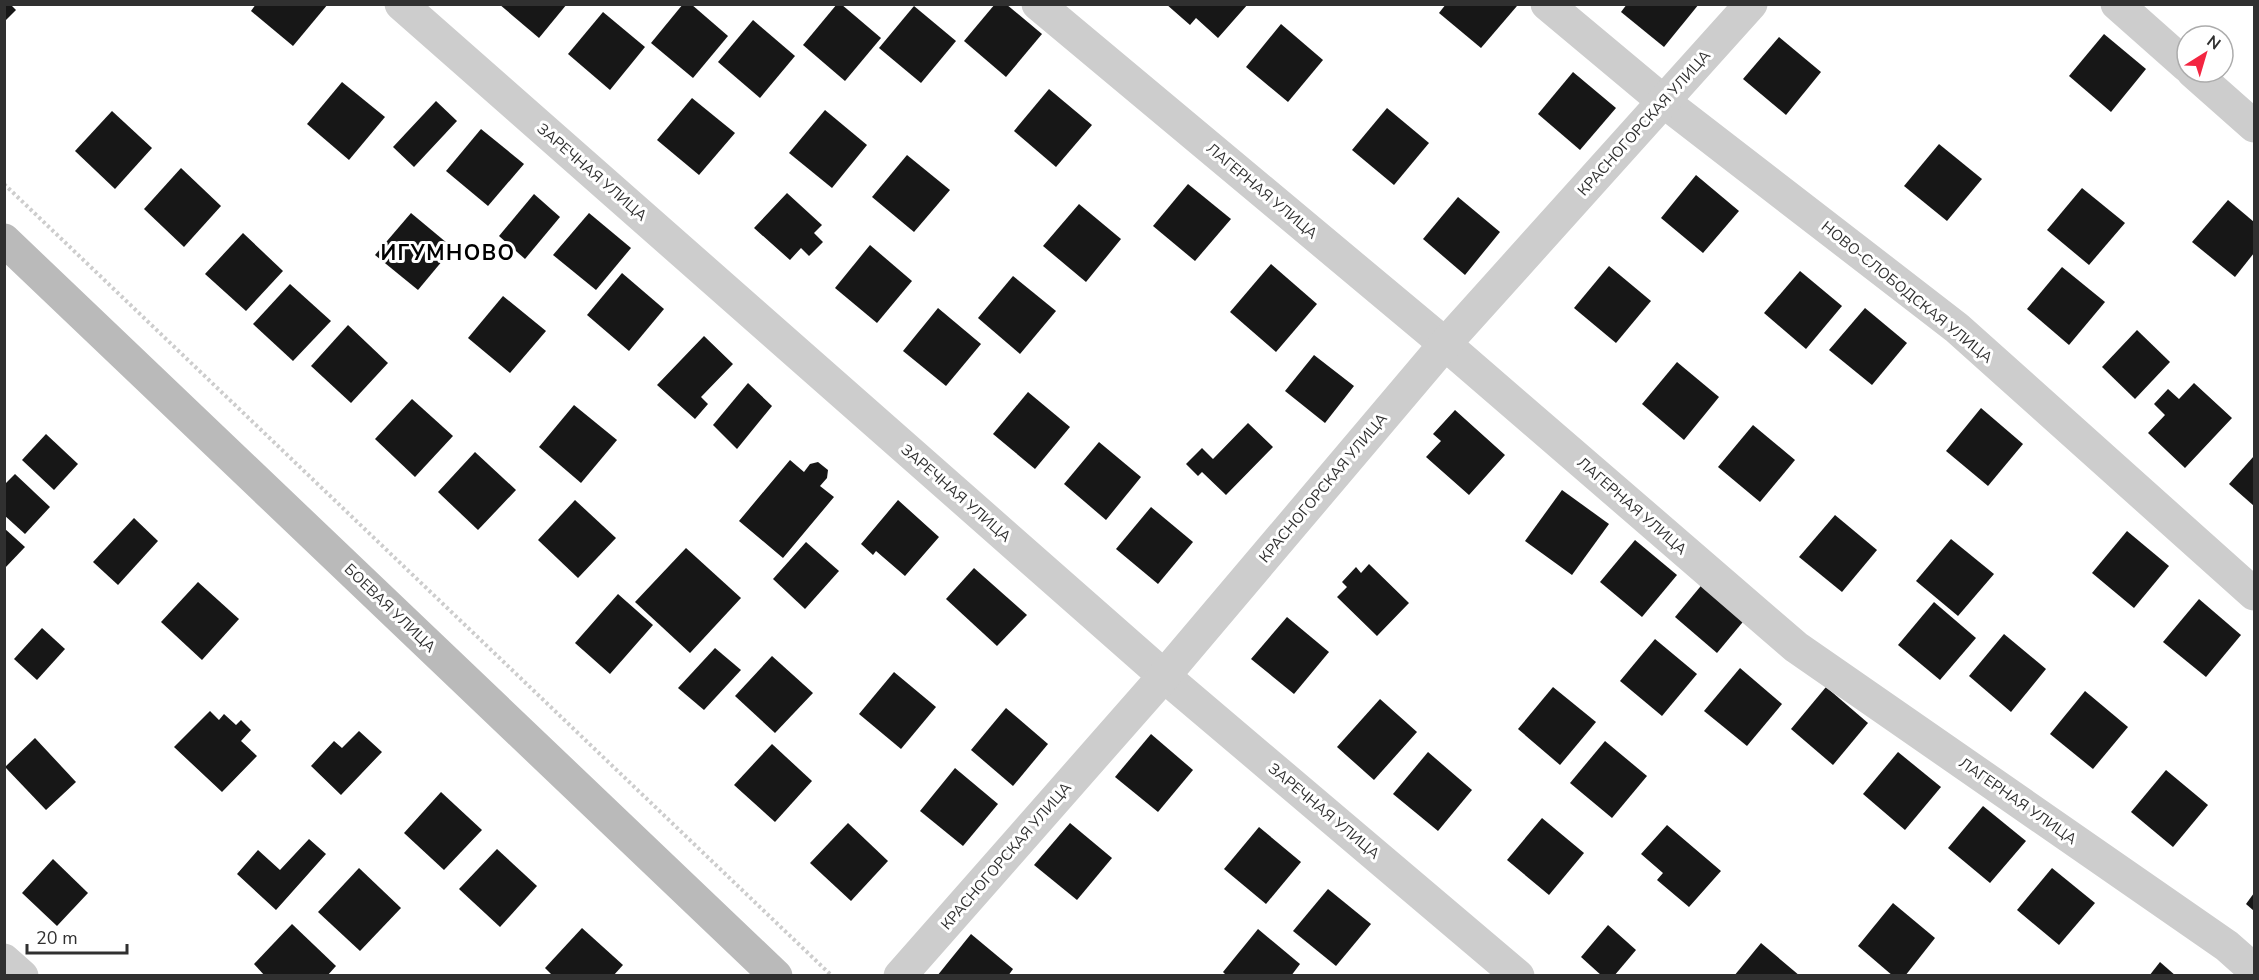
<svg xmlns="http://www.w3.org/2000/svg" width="2259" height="980" viewBox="0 0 2259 980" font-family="'Nunito Sans',sans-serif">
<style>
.building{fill:#171717}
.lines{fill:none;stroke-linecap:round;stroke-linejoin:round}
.path{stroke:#cdcdcd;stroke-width:4;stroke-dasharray:3 3;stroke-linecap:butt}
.street{stroke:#cdcdcd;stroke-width:33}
.secondary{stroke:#bababa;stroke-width:33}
.labels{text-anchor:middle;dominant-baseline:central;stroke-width:6;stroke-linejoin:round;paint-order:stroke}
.street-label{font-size:15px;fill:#303030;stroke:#fff}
.district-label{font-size:21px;font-weight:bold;letter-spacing:1.5px;fill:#000;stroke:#fff}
</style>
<rect width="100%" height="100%" fill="#fff"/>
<g class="building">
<path d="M4,4H10L16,10L4,22Z"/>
<path d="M256,4H328L293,46L251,11Z"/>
<path d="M499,4H567L539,38Z"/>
<path d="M683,4H691L728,36L693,78L651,43Z"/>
<path d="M837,4H841L881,38L845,81L803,45Z"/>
<path d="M995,4H1006L1042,34L1006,77L964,41Z"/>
<path d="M1166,4H1248L1218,38L1196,18L1190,25Z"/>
<path d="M1446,4H1515L1517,6L1481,48L1439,13Z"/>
<path d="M1627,4H1699L1664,47L1621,12Z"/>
<path d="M914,6L956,41L921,83L879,48Z"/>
<path d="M603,12L645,47L610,90L568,54Z"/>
<path d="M753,20L795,56L760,98L718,62Z"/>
<path d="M1281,24L1323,60L1288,102L1246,67Z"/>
<path d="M2104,34L2146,69L2111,112L2069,76Z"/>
<path d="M1779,37L1821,72L1786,115L1743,79Z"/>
<path d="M1573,72L1616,108L1580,150L1538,114Z"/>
<path d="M342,82L385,117L349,160L307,124Z"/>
<path d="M1049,89L1092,125L1056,167L1014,131Z"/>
<path d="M692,98L735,133L699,175L657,140Z"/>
<path d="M436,101L457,121L414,167L393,147Z"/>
<path d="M1387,108L1429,143L1394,185L1352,150Z"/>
<path d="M825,110L867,145L832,188L789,153Z"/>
<path d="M112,111L152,148L115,189L75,151Z"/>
<path d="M481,129L524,164L488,206L446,171Z"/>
<path d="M1939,144L1982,179L1947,221L1904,186Z"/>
<path d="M907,155L950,190L914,232L872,197Z"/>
<path d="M181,168L221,206L184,247L144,209Z"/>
<path d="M1696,175L1739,211L1703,253L1661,218Z"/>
<path d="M1188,184L1231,219L1195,261L1153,226Z"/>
<path d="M2082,188L2125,223L2089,265L2047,230Z"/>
<path d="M787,193L822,225L814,233L823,242L809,256L801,248L790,260L754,228Z"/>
<path d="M534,194L560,217L525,259L499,236Z"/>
<path d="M1458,197L1500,232L1465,275L1423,239Z"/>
<path d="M2228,200L2254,222V253L2235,277L2192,242Z"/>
<path d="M1079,204L1121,239L1086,282L1043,246Z"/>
<path d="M411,213L453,248L418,290L375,255Z"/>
<path d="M589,213L631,248L596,290L553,255Z"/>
<path d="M243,233L283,271L246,311L205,274Z"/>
<path d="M870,245L912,281L877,323L835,288Z"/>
<path d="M1271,264L1317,304L1276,352L1230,312Z"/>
<path d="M1609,266L1651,301L1616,343L1574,308Z"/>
<path d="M2062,267L2105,302L2069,345L2027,309Z"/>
<path d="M1800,271L1842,306L1806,349L1764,313Z"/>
<path d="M622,273L664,309L629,351L587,315Z"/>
<path d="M1013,276L1056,311L1020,354L978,318Z"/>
<path d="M290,284L331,321L293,361L253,324Z"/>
<path d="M503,296L546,331L510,373L468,338Z"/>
<path d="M938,308L981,344L946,386L903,351Z"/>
<path d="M1865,308L1907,343L1872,385L1829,350Z"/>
<path d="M348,325L388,363L351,403L311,366Z"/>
<path d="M2137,330L2170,362L2135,399L2102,367Z"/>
<path d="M704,336L733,364L701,397L708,404L695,419L657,385Z"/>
<path d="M1314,355L1354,386L1325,423L1285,391Z"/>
<path d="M1677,362L1719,397L1684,440L1642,404Z"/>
<path d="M748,383L772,406L737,449L713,425Z"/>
<path d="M2194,383L2232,418L2185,468L2148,433L2165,415L2154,404L2168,389L2179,399Z"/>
<path d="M1028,392L1070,427L1035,469L993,434Z"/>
<path d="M412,399L453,436L415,477L375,439Z"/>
<path d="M574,405L617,440L581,483L539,447Z"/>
<path d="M1981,408L2023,444L1988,486L1946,451Z"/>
<path d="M1455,410L1505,455L1469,495L1426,457L1441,441L1433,434Z"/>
<path d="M1248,423L1273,447L1226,495L1202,472L1198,476L1186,464L1202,448L1213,459Z"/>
<path d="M1753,425L1795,460L1760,502L1718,467Z"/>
<path d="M46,434L78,464L54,490L22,460Z"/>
<path d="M1099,442L1141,477L1106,520L1064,484Z"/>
<path d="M475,452L516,490L478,530L438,492Z"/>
<path d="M2254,456V506L2229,484Z"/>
<path d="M790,460L804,472L810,464L818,462L828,470L827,478L820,486L834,497L783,558L739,521Z"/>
<path d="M15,474L50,507L25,534L4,515V485Z"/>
<path d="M1562,490L1609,524L1572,575L1525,541Z"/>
<path d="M575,500L616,538L578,578L538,540Z"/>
<path d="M898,500L939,537L905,576L876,551L873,555L861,544Z"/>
<path d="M1151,507L1193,542L1158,584L1116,549Z"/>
<path d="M1835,515L1877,550L1842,592L1799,557Z"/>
<path d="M134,518L158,541L118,585L93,562Z"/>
<path d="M4,528L25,547L4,569Z"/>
<path d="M2127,531L2169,566L2134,608L2092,573Z"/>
<path d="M1951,539L1994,574L1958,616L1916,581Z"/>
<path d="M1635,540L1677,575L1642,617L1600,582Z"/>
<path d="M806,542L839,571L805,609L773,579Z"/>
<path d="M686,548L741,598L690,653L635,602Z"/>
<path d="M1369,564L1409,603L1377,636L1337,597L1347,587L1342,582L1356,567L1361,573Z"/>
<path d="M974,568L1027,615L997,646L946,599Z"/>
<path d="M1710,575L1752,611L1717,653L1675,617Z"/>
<path d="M198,582L239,619L202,660L161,622Z"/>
<path d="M618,594L653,625L610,674L575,643Z"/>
<path d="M2199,599L2241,635L2206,677L2163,642Z"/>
<path d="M1934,602L1976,638L1940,680L1898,645Z"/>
<path d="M1287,617L1329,652L1294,694L1251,659Z"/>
<path d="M42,628L65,649L37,680L14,659Z"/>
<path d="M2004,634L2046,669L2011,712L1969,676Z"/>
<path d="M1655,639L1697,674L1662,716L1620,681Z"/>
<path d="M715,648L741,670L704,710L678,688Z"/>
<path d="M772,656L813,693L775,733L735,696Z"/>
<path d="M1740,668L1782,704L1747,746L1704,711Z"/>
<path d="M894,672L936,707L901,749L859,714Z"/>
<path d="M1553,687L1596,722L1560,765L1518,729Z"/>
<path d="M1826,687L1868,723L1833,765L1791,729Z"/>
<path d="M2085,691L2128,727L2093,769L2050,734Z"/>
<path d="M1380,699L1417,732L1374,780L1337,747Z"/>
<path d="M1006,708L1048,744L1013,786L971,750Z"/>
<path d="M210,711L219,720L224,714L236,725L241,720L251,730L241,741L257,756L222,792L174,747Z"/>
<path d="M359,731L382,752L341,795L311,766L334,741L342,748Z"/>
<path d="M1151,734L1193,770L1158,812L1115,777Z"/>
<path d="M35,738L76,782L46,810L5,767Z"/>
<path d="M1605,741L1647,776L1612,818L1570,783Z"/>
<path d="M772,744L812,781L775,822L734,785Z"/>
<path d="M1428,752L1472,790L1438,831L1393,794Z"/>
<path d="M1898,752L1941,787L1905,830L1863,794Z"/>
<path d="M955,768L998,804L963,846L920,811Z"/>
<path d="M2166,770L2208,805L2173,847L2131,812Z"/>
<path d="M441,792L482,830L444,870L404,833Z"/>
<path d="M1983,806L2026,841L1990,883L1948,848Z"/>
<path d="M1542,818L1584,853L1549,895L1507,860Z"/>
<path d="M848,823L888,861L851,901L810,863Z"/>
<path d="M1070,823L1112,858L1077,900L1034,865Z"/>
<path d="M1667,825L1721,871L1689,907L1657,880L1663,873L1641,854Z"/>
<path d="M1259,827L1301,862L1266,904L1224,869Z"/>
<path d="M309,839L326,854L276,910L237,874L258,850L280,870Z"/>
<path d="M497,849L537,886L500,927L459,889Z"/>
<path d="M53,859L88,893L57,926L22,893Z"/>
<path d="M359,868L401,908L360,951L318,912Z"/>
<path d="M2052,868L2095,903L2059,945L2017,910Z"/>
<path d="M1328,889L1371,924L1336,966L1293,931Z"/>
<path d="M2254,893V911L2246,904Z"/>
<path d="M1893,903L1935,938L1905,976H1893L1858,946Z"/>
<path d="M292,924L336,966L327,976H265L254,964Z"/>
<path d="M1608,925L1636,950L1614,976H1602L1581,957Z"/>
<path d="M582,928L623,965L613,976H553L545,968Z"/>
<path d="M1258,929L1300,964L1291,976H1227L1223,972Z"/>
<path d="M971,934L1013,969L1008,976H937Z"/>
<path d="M1761,943L1800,976H1734Z"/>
<path d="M2160,962L2176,976H2149Z"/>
</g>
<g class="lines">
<path class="path" d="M4,184L832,976"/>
<g class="street">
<path d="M401,4L1164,676L1518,976"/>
<path d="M1038,4L1445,344L1796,647L2227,946L2254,970"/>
<path d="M1547,4L1663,101L1957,328L2254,594"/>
<path d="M2117,4L2187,66"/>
<path d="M2193,72L2254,126"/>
<path d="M4,960L22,976"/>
<path d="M900,976L1164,676L1445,344L1751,4"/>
</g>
<path class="secondary" d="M4,240L776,976"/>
</g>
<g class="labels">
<g class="street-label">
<text transform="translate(1644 123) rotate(-48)">КРАСНОГОРСКАЯ УЛИЦА</text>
<text transform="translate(592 172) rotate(41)">ЗАРЕЧНАЯ УЛИЦА</text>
<text transform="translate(1262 191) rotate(40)">ЛАГЕРНАЯ УЛИЦА</text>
<text transform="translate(1907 292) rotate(39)">НОВО-СЛОБОДСКАЯ УЛИЦА</text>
<text transform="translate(1323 488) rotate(-50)">КРАСНОГОРСКАЯ УЛИЦА</text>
<text transform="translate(956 493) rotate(41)">ЗАРЕЧНАЯ УЛИЦА</text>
<text transform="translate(1632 506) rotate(41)">ЛАГЕРНАЯ УЛИЦА</text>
<text transform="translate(390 608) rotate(44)">БОЕВАЯ УЛИЦА</text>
<text transform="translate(2018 801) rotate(35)">ЛАГЕРНАЯ УЛИЦА</text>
<text transform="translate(1324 811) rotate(40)">ЗАРЕЧНАЯ УЛИЦА</text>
<text transform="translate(1006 856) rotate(-49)">КРАСНОГОРСКАЯ УЛИЦА</text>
</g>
<g class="district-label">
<text x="448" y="253">ИГУМНОВО</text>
</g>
</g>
<rect width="2259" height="980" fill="none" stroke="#303030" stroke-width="12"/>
<g transform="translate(2205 54) rotate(37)"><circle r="28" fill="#ffffff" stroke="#acacac" stroke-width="1.5"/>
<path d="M0-4.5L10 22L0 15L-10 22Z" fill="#f32541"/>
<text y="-9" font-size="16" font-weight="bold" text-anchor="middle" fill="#303030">N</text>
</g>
<path d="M27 944v9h100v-9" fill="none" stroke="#303030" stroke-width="3"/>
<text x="36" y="944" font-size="18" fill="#303030" stroke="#ffffff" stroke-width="4.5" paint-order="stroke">20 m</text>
</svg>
